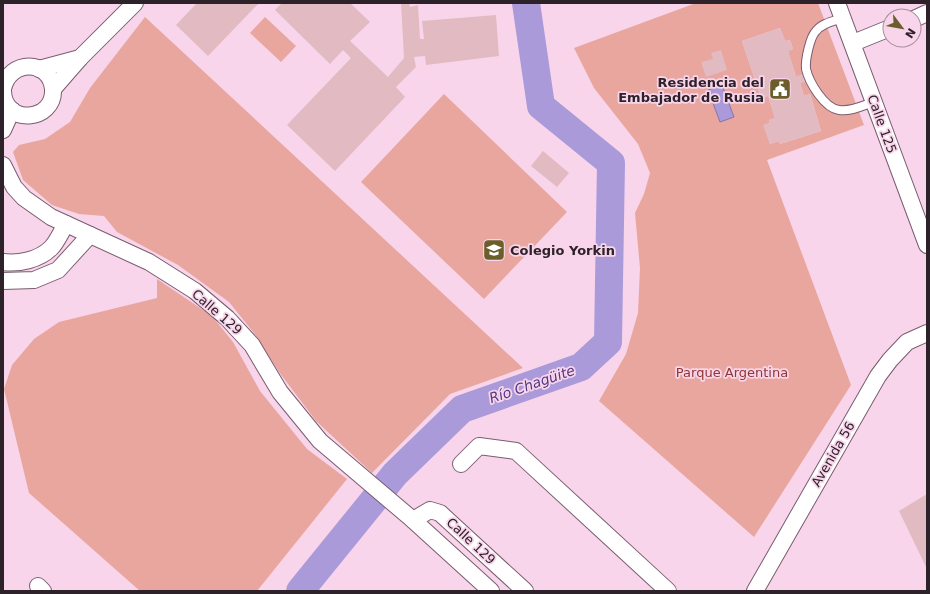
<svg xmlns="http://www.w3.org/2000/svg" width="930" height="594" viewBox="0 0 930 594" font-family="'DejaVu Sans',sans-serif">
<style>
.green{fill:#e9a69e;fill-rule:evenodd}
.water{fill:#aa9ada;stroke:#8576a5}
.lines{fill:none;stroke-linecap:round;stroke-linejoin:round}
.river{stroke:#aa9ada;stroke-width:28}
.building{fill:#e2bac2}
.lane-casing{stroke:#7a5c6f;stroke-width:10}
.street-casing{stroke:#7a5c6f;stroke-width:18}
.lane{stroke:#fff;stroke-width:8}
.street{stroke:#fff;stroke-width:16}
.labels{text-anchor:middle;dominant-baseline:central;stroke-width:3.5;stroke-linejoin:round;paint-order:stroke}
.poi-label{font-size:13px;font-weight:bold;fill:#2e222a;stroke:#f8d5ea;text-anchor:end}
.street-label{font-size:13px;fill:#2e222a;stroke:#f8d5ea}
.park-label{font-size:13px;fill:#8f3630;stroke:#f8d5ea}
.water-label{font-size:14px;font-style:italic;fill:#513884;stroke:#f8d5ea}
</style>
<rect width="100%" height="100%" fill="#f8d5ea"/>
<g class="green">
<path d="M696,3H818L864,125L767,160L851,385L754,537L599,401L626,354L638,313L640,268L635,213L644,194L650,173L638,144L594,88L574,48ZM780,28L785,41L790,40L793,49L788,51L796,77L810,72L812,79L800,83L804,96L810,94L821,131L780,144L779,141L770,144L764,125L770,123L769,120L775,118L768,96L761,98L742,41Z"/>
<path d="M145,17L523,368L450,394L372,473L316,421L279,372L254,333L229,302L178,265L117,232L104,216L79,214L52,205L23,180L13,152L19,145L45,139L70,122L90,88Z"/>
<path d="M265,17L296,46L281,62L250,33Z"/>
<path d="M444,94L567,212L484,299L361,182Z"/>
<path d="M157,279L212,316L233,342L260,391L307,449L347,479L257,591H140L29,493L4,389L12,365L34,339L59,322L157,298Z"/>
</g>
<path class="water" d="M722,85L734,117L720,122L708,90Z"/>
<g class="lines">
<path class="river" d="M300,591L395,474L462,409L581,367L608,342L611,163L541,106L526,3"/>
</g>
<g class="building">
<path d="M197,3H259L208,56L176,25Z"/>
<path d="M282,3H350L370,22L350,41L388,77L404,58L401,3H409L410,7L418,5L420,39H424L422,21L496,15L499,56L426,65L425,56L414,57L416,67L396,87L405,97L335,171L287,125L351,58L343,50L330,64L275,10Z"/>
<path d="M780,28L785,41L790,40L793,49L788,51L796,77L810,72L812,79L800,83L804,96L810,94L821,131L780,144L779,141L770,144L763,125L770,123L769,120L775,118L768,96L761,98L742,41Z"/>
<path d="M721,50L727,70L706,77L701,62L713,59L711,53Z"/>
<path d="M543,151L569,173L557,187L531,166Z"/>
<path d="M927,494V569L899,511Z"/>
</g>
<g class="lines">
<g class="lane-casing">
<path id="lane" d="M843,18C834,21 822,23 816,31C810,37 805,60 806,69C809,82 824,108 839,110C851,112 864,105 874,102"/>
</g>
<g class="street-casing">
<g id="street">
<path d="M837,3L927,245"/>
<path d="M914,19L927,13"/>
<path d="M853,43L890,28"/>
<path d="M39,69L80,58"/>
<path d="M3,89C9,59 50,59 53,89C55,122 4,126 3,91"/>
<path d="M53,89L80,58L135,3"/>
<path d="M3,130L12,110"/>
<path d="M3,165L14,187L24,198L51,217L149,262L195,291L227,318L252,345L280,392L320,441L413,520L491,591"/>
<path d="M3,262C19,264 39,260 51,248C57,242 61,232 66,224"/>
<path d="M3,281L34,280L58,270L90,235"/>
<path d="M461,464L479,446L516,451L668,591"/>
<path d="M413,520L430,510L440,513L525,591"/>
<path d="M38,586L43,591"/>
<path d="M755,591L878,376L890,360L907,342L927,333"/>
</g>
</g>
<use href="#lane" class="lane"/>
<use href="#street" class="street"/>
</g>
<defs>
<g id="civic-square" transform="scale(1.15)"><rect x="-9" y="-9" width="18" height="18" rx="4" fill="#6b5e2b" stroke="#f8d5ea"/><path d="M-.6-6.5H3V-4.5H.6V-3L4-1V1h2V6H-6V1h2V-1L-.6-3ZM-1.2 2.5V6h2.4V2.5Z" fill="#fff"/></g>
<g id="school-square" transform="scale(1.15)"><rect x="-9" y="-9" width="18" height="18" rx="4" fill="#6b5e2b" stroke="#f8d5ea"/><path d="M0-5L7-2L0 1L-7-2ZM-4 1L0 2.5L4 1V4Q0 6-4 4Z" fill="#fff"/></g>
</defs>
<g fill-rule="evenodd">
<use href="#civic-square" x="780" y="89"/>
<use href="#school-square" x="494" y="250"/>
</g>
<g class="labels">
<g class="poi-label">
<text x="764" y="82">Residencia del<tspan x="764" dy="15">Embajador de Rusia</tspan></text>
<text x="510" y="250" text-anchor="start">Colegio Yorkin</text>
</g>
<g class="street-label">
<text transform="translate(882 124) rotate(70)">Calle 125</text>
<text transform="translate(217 312) rotate(41)">Calle 129</text>
<text transform="translate(833 454) rotate(-60)">Avenida 56</text>
<text transform="translate(471 541) rotate(43)">Calle 129</text>
</g>
<g class="park-label">
<text x="732" y="372">Parque Argentina</text>
</g>
<g class="water-label">
<text transform="translate(532 384) rotate(-19)">Río Chagüite</text>
</g>
</g>
<rect width="930" height="594" fill="none" stroke="#2e222a" stroke-width="8"/>
<g transform="translate(902 28) rotate(122)"><circle r="19" fill="#f8d5ea" stroke="#a78d9d"/>
<path d="M0-3L7 15L0 10L-7 15Z" fill="#6b5e2b"/>
<text y="-6" font-size="11" font-weight="bold" text-anchor="middle" fill="#2e222a">N</text>
</g>
</svg>
